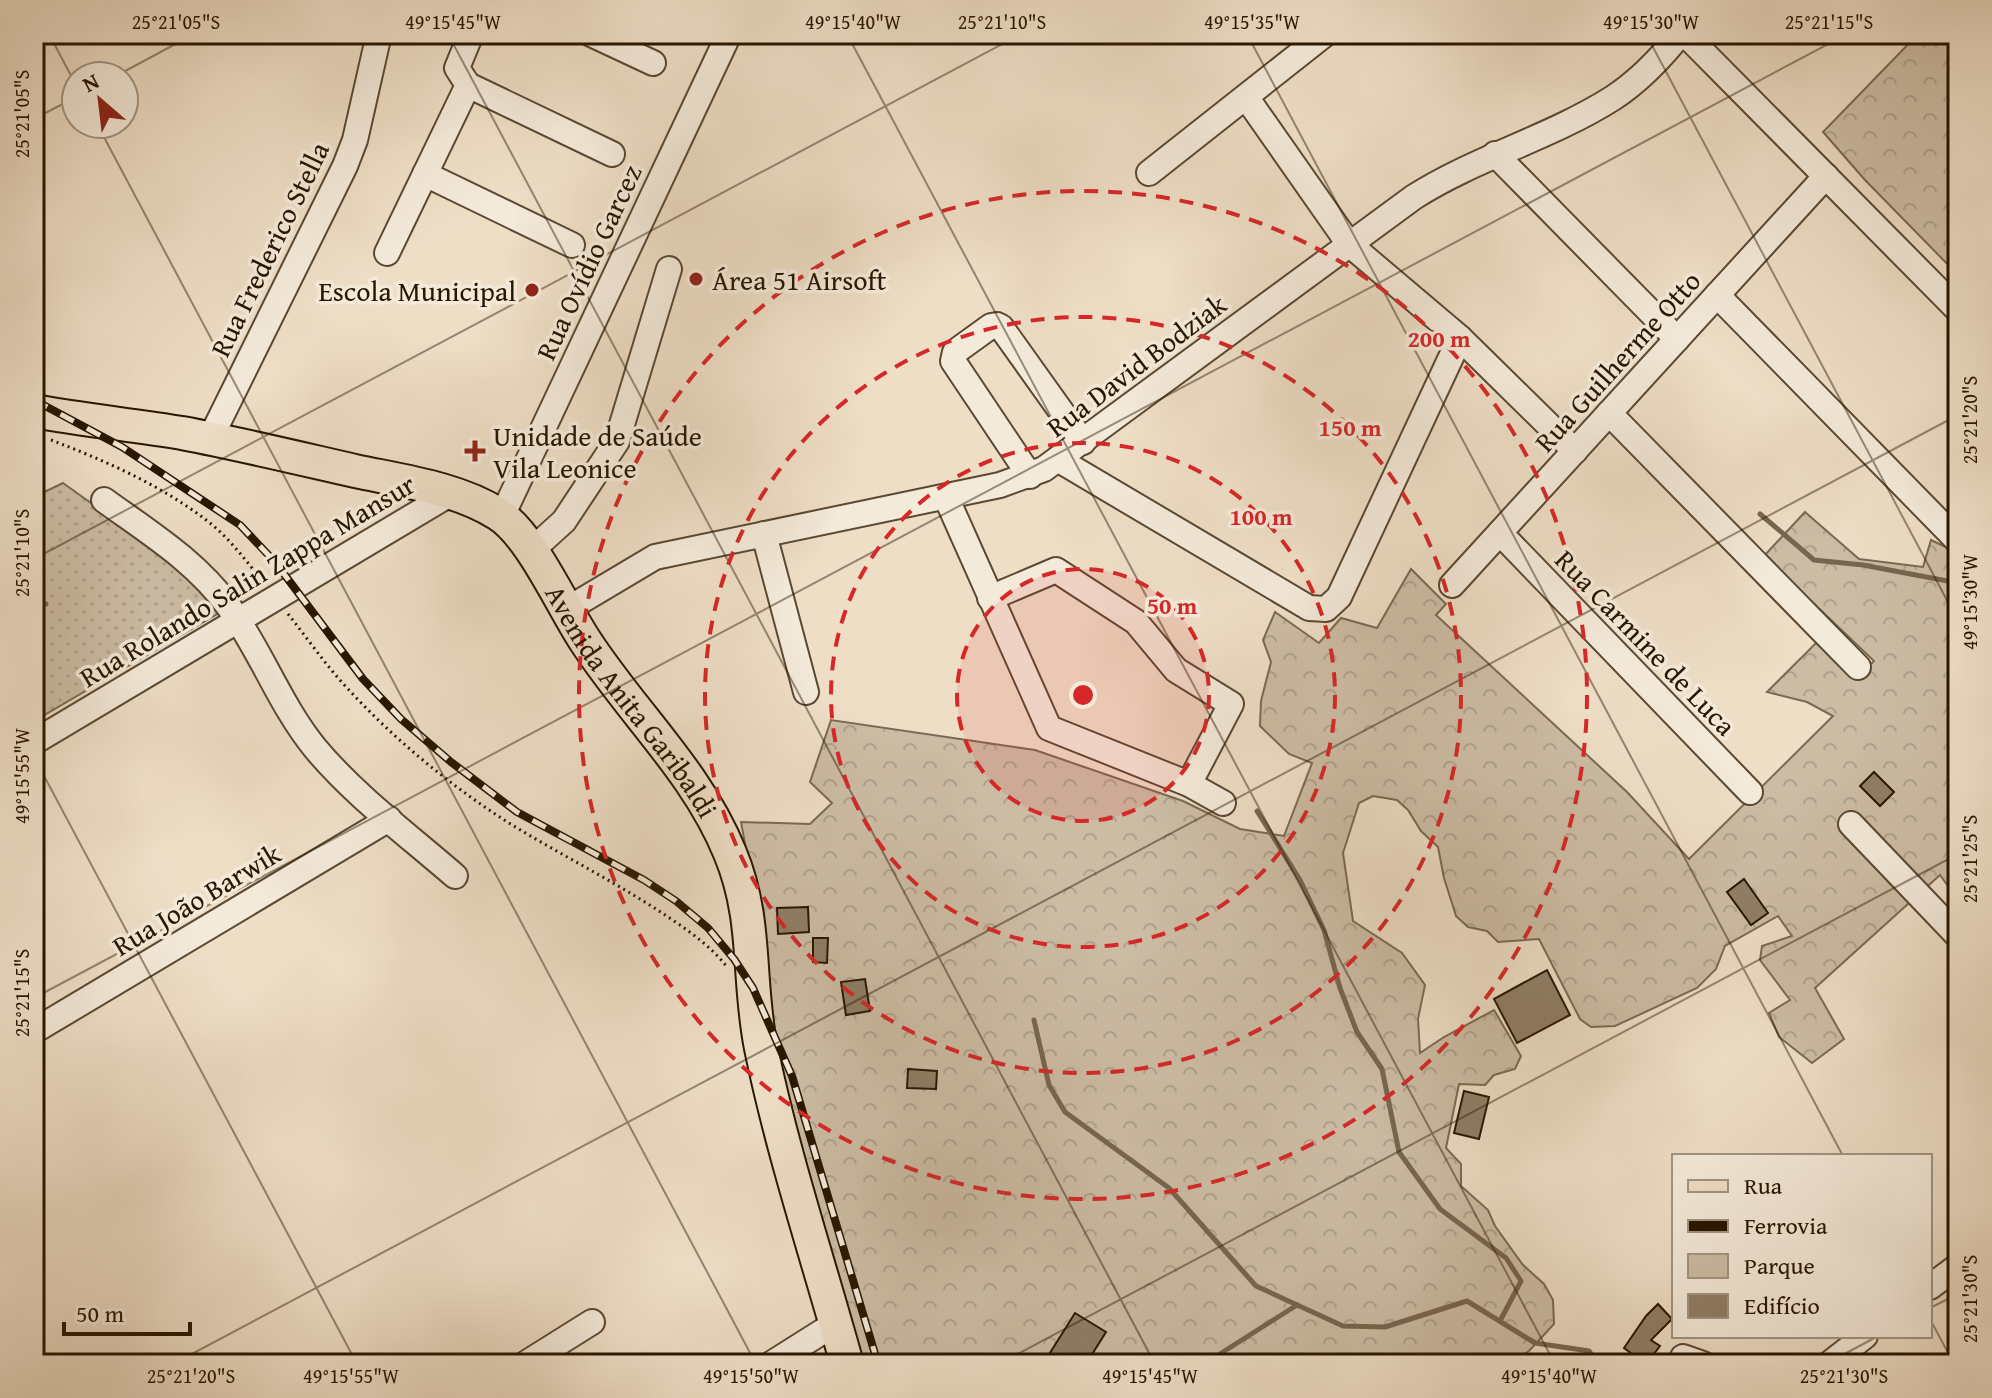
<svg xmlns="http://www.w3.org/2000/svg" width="1992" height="1398" viewBox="0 0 1992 1398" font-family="'Gentium Book Plus',serif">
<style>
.green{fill:url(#green-dots);stroke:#7a6952;stroke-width:2}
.forest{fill:url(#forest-crowns);stroke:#7a6952;stroke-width:2}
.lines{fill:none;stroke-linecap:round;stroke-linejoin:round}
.stream{stroke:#77654f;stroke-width:5}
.building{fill:#8f7e67;stroke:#281600;stroke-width:2}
.minor-casing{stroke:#5a4832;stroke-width:28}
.major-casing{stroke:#281600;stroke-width:36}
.path{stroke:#281600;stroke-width:3;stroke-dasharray:2 4;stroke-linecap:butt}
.minor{stroke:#f4eada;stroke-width:24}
.major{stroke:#eedec6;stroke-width:32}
.rail-casing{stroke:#281600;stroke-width:8}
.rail{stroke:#f4eada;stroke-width:5;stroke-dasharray:15;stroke-linecap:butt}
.ticks{fill:none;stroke:#281600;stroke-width:2;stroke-opacity:0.45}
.ring{fill:none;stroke:#d62828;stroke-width:4;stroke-dasharray:14 10}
.poi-dot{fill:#8f2418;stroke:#f4eada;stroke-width:3}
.labels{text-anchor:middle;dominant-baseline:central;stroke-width:7;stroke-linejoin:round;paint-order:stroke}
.street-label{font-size:28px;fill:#281600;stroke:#f4eada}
.poi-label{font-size:28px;fill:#281600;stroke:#f4eada;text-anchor:start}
.centre{fill:#d62828;stroke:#f4eada;stroke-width:4}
.ring-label{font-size:24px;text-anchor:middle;font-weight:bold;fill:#d62828;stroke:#f4eada;stroke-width:7;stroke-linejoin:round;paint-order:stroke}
.neatline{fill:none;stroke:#281600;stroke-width:3}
.ticks-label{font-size:20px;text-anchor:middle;fill:#281600}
</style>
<defs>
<pattern id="green-dots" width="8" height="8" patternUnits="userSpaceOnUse" patternTransform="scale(2)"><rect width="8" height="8" fill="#ccbca4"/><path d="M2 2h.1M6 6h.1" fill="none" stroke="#afa18b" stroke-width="1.8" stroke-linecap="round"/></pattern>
<pattern id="forest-crowns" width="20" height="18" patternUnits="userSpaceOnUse" patternTransform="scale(2)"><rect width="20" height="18" fill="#ccbca4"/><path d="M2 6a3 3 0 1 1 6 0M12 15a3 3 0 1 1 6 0" fill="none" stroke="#afa18b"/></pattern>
</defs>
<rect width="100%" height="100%" fill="#eedec6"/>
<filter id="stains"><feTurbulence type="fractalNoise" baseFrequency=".0025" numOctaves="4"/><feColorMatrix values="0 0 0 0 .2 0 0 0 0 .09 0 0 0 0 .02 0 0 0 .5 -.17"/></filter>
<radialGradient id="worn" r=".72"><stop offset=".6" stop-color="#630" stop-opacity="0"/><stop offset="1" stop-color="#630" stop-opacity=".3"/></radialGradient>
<path class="green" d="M63,483C118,523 176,559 219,613L34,721V497Z"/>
<g class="forest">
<path d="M1918,34H1958V275L1865,180L1823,132Z"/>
<path d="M1805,512L1859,559L1923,567L1931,540L1958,553V900L1940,875L1815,988L1844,1039L1812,1063L1779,1037L1769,1013L1790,1000L1760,960L1762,946L1792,936L1778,916L1725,946L1716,969L1697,988L1615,1026L1591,1027L1580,1019L1539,939L1498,942L1487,931L1468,927L1456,916L1444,878L1438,847L1421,831L1408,810L1397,800L1373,796L1359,803L1343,853L1353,921L1402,953L1425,985L1418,1019L1420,1053L1444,1037L1494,1010L1521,1056L1515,1069L1494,1075L1485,1085L1459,1084L1446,1148L1461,1164V1186L1488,1210L1495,1226L1523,1265L1544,1284L1553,1300L1554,1324L1529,1351L1510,1364H863L772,1042L754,892L741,822L810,824L832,803L810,782L831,720L1035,750L1183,801L1240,829L1284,836L1312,763L1289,754L1260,726L1261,701L1271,662L1263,640L1275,612L1319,643L1341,618L1377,628L1411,569L1446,604L1436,615L1627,792L1689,859L1833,716L1807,702L1767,692L1816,643L1858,677L1874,661L1764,556Z"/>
</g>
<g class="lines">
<g class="stream">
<path d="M1760,514L1814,560L1863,565L1958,583"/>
<path d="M34,607L46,604"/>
<path d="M1257,811L1300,880L1324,930L1340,988L1357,1032L1382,1069L1399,1152L1440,1209L1506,1258L1521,1281L1500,1321"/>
<path d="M1034,1020L1049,1085L1065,1112L1169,1188L1256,1286L1343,1326L1385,1327L1467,1301L1535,1343L1589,1351L1598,1364"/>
<path d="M1204,1364L1297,1305"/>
</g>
</g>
<g class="building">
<path d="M1874,772L1894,792L1880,806L1860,786Z"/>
<path d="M1744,879L1768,913L1751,925L1727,892Z"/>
<path d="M808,907L809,932L778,934L777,908Z"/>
<path d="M813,938H828L827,963L813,962Z"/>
<path d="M1547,970L1570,1015L1517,1043L1494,999Z"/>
<path d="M865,979L870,1011L846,1015L841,982Z"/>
<path d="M908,1069L937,1071L936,1089L907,1088Z"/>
<path d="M1464,1091L1489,1097L1479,1139L1454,1133Z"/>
<path d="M1658,1304L1672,1319L1651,1340L1660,1346L1646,1364L1624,1348L1646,1316Z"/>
<path d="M1075,1313L1106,1332L1086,1364H1043Z"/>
</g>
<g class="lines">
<g class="minor-casing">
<g id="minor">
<path d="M591,34L653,63"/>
<path d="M1685,34L1958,310"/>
<path d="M468,85L612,154"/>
<path d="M1246,97L1349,244L1460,338L1575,451"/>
<path d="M1495,154L1677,339"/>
<path d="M1149,173L1325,34"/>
<path d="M425,174L572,245"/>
<path d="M387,253L468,85L457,68L471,34"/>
<path d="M1717,295L1958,541"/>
<path d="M1609,413L1858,667"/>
<path d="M210,439L345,166L355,140L379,34"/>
<path d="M1059,460L1309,608L1326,609L1339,597L1460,338"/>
<path d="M1030,476L953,361L955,352L991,326L997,325L1001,327L1083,442"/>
<path d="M946,497L1049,728L1189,784L1223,803"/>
<path d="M104,500C148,532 196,561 229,607C261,651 280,705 315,748C355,796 408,835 455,876"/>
<path d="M502,516L729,34"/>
<path d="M1500,533L1750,792"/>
<path d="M764,534L806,692"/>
<path d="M531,551L564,521L617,441L669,269"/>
<path d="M1452,585L1826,176"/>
<path d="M990,598L1056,570L1136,622L1176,670L1231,704L1189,784"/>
<path d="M566,610L655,557L1000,485L1044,469L1414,197C1477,157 1550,138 1613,98C1639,81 1661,58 1680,34"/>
<path d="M34,742L450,494"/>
<path d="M1851,824L1958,936"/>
<path d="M34,1031L389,819"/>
<path d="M1930,1287L1958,1266"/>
<path d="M1683,1357L1703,1364"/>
<path d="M525,1364L592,1322"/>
<path d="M771,1364L836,1323"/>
<path d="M1829,1364L1865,1336"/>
</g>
</g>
<g class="major-casing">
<g id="major">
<path id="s1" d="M34,411C83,420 133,425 182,433C240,444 298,458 355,471C402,481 457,488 498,514C531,534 563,608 586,642C633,714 697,772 730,853C758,920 747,979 761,1048C783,1155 818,1259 847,1364"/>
</g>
</g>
<g class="path">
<path d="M51,440C106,461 163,486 210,523C231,540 247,562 264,583"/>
<path d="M288,614C308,639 327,667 349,690C396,741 451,786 509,823C559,854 612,880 662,913C685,928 710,945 727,967"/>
</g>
<use href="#minor" class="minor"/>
<use href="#major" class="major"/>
<g class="rail-casing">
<path id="rail" d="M34,400L122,447L240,525L275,562L363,679L401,719L451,762L517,812L644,880L676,901L708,928L734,959L753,988L792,1076L878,1364"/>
</g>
<use href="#rail" class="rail"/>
</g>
<path class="ticks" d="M49,34L76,85M448,34L1155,1364M847,34L1555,1364M1247,34L1843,1156M1646,34L1958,621M116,76L194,34M34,119L76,97M97,124L756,1364M34,559L1021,34M34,757L357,1364M34,998L1847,34M1930,1308L1958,1294M1930,1319L1954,1364M173,1364L1958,415M999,1364L1958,854M1826,1364L1878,1336"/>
<circle cx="1083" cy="695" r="126" fill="#d62828" fill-opacity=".12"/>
<g class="ring">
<circle cx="1083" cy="695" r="126"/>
<circle cx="1083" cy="695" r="252"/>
<circle cx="1083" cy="695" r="378"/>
<circle cx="1083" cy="695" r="504"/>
</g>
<g class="poi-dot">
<circle cx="696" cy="279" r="8"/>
<circle cx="532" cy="290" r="8"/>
<path d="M471 439h8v8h8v8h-8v8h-8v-8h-8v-8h8z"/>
</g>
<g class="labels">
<g class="street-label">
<text transform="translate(269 249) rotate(-64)">Rua Frederico Stella</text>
<text transform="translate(588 262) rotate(-65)">Rua Ovídio Garcez</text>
<text transform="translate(1617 361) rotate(-48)">Rua Guilherme Otto</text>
<text transform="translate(1136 365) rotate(-37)">Rua David Bodziak</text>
<text transform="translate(247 580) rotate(-31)">Rua Rolando Salin Zappa Mansur</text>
<text transform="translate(1646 642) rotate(46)">Rua Carmine de Luca</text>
<text stroke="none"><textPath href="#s1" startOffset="708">Avenida Anita Garibaldi</textPath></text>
<text transform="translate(196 899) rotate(-31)">Rua João Barwik</text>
</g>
<g class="poi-label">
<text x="712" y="279">Área 51 Airsoft</text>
<text x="516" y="290" text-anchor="end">Escola Municipal</text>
<text x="493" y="435">Unidade de Saúde<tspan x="493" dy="32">Vila Leonice</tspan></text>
</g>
</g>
<circle cx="1083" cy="695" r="12" class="centre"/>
<g class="ring-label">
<text x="1439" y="347">200 m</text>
<text x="1350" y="436">150 m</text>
<text x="1261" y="525">100 m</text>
<text x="1172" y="614">50 m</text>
</g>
<rect width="1992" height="1398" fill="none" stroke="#eedec6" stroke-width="88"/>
<rect x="1672" y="1154" width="260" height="184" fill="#f4eada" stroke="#a29583" stroke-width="2"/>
<rect x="1688" y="1180" width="40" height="12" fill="#eedec6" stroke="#a29583" stroke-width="2"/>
<text x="1744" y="1194" font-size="24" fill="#281600">Rua</text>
<rect x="1688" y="1220" width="40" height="12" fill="#281600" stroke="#a29583" stroke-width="2"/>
<text x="1744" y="1234" font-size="24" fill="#281600">Ferrovia</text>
<rect x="1688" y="1254" width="40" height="24" fill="#ccbca4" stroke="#a29583" stroke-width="2"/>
<text x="1744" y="1274" font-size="24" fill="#281600">Parque</text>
<rect x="1688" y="1294" width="40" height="24" fill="#8f7e67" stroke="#a29583" stroke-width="2"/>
<text x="1744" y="1314" font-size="24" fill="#281600">Edifício</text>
<g transform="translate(100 100) rotate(332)"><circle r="38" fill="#f4eada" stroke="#a29583" stroke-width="2"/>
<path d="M0-6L14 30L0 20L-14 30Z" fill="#8f2418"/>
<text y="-12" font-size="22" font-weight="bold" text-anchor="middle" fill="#281600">N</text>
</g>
<path d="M64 1322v12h126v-12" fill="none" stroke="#281600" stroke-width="4"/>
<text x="76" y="1322" font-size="24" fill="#281600" stroke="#f4eada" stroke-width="6" paint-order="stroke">50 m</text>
<rect x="44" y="44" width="1904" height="1310" class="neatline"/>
<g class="ticks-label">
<text x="176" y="29">25°21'05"S</text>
<text x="453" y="29">49°15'45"W</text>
<text x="853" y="29">49°15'40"W</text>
<text x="1002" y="29">25°21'10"S</text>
<text x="1252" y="29">49°15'35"W</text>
<text x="1651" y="29">49°15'30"W</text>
<text x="1829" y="29">25°21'15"S</text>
<text transform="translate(22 114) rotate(-90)" y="7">25°21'05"S</text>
<text transform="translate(1970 420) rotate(-90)" y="7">25°21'20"S</text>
<text transform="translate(22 553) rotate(-90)" y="7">25°21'10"S</text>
<text transform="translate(1970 602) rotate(-90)" y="7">49°15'30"W</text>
<text transform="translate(22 776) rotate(-90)" y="7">49°15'55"W</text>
<text transform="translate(1970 859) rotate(-90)" y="7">25°21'25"S</text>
<text transform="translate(22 993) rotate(-90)" y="7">25°21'15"S</text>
<text transform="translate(1970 1299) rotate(-90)" y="7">25°21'30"S</text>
<text x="191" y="1383">25°21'20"S</text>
<text x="351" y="1383">49°15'55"W</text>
<text x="751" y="1383">49°15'50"W</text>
<text x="1150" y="1383">49°15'45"W</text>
<text x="1549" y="1383">49°15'40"W</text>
<text x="1844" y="1383">25°21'30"S</text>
</g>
<rect width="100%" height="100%" filter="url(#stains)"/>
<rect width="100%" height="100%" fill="url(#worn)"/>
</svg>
